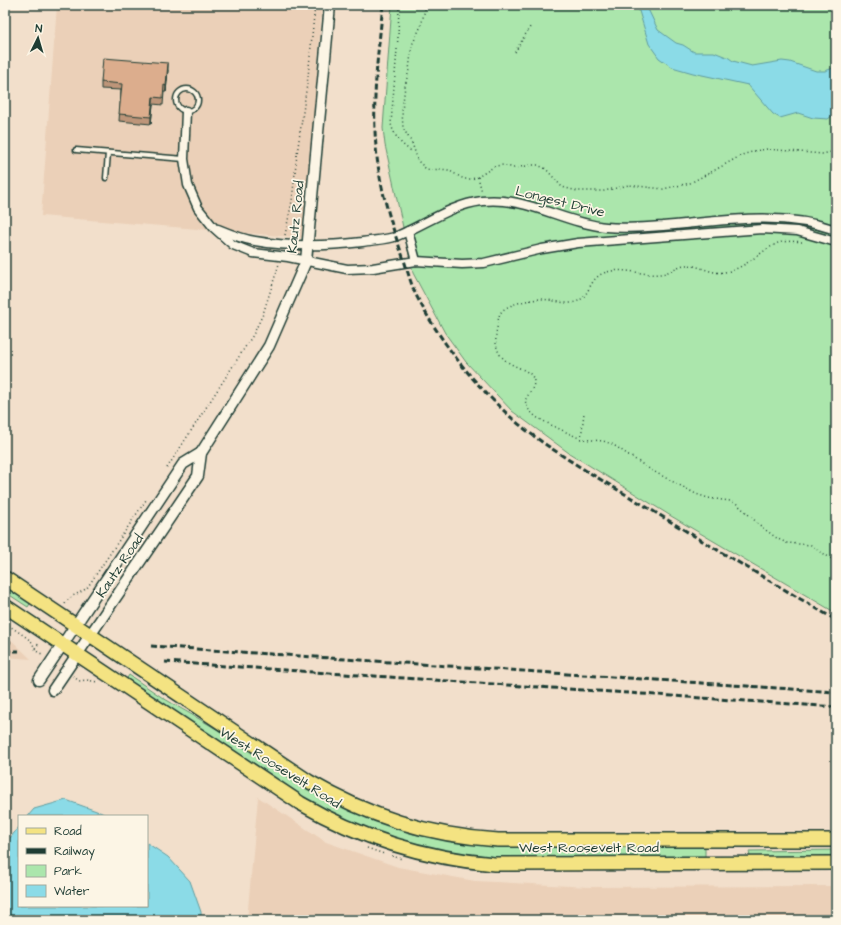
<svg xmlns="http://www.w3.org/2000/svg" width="841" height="925" viewBox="0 0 841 925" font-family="'Architects Daughter',sans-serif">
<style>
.built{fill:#ebd0b8}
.green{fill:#abe6ac;stroke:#659270}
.water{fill:#8bdbe7;stroke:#609c9f}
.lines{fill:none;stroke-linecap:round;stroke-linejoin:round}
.service-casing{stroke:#1f3d34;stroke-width:7}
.minor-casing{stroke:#1f3d34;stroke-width:11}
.tertiary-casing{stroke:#1f3d34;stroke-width:13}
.primary-casing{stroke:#1f3d34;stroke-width:16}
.path{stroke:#1f3d34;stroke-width:1.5;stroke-dasharray:1 3;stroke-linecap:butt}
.service{stroke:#fcf5e5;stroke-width:4}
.minor{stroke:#fcf5e5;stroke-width:8}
.tertiary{stroke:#fcf5e5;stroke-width:10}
.primary{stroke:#f4e382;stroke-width:13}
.rail{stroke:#1f3d34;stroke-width:3;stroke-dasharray:6 3;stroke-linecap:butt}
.wall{fill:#bd9579;stroke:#1f3d34}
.shaded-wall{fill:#9a7963;stroke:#1f3d34}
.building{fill:#dcad8d;stroke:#1f3d34}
.labels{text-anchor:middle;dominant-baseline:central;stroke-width:3.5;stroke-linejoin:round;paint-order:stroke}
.street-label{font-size:14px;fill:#1f3d34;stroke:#fcf5e5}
</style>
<rect width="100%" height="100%" fill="#f2dfcb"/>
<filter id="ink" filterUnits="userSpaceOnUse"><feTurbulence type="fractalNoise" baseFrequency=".025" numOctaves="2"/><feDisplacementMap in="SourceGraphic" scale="8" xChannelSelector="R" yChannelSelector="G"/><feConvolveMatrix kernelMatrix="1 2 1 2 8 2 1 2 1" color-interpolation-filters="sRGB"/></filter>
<g filter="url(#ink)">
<g class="built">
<path d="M57,5H322L305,238L41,216Z"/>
<path d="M5,634L31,659L5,657Z"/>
<path d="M258,797L326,842L398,867L475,881L589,887L836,886V920H247Z"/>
</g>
<g class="green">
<path d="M392,5H836V613L671,516L569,453L512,411L466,362L445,333L413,273L385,145L383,128Z"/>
<path d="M5,585L31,602L28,607L5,592Z"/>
<path d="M129,675L163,698L239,742L328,799L348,810L381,823L413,834L454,842L495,847H705V857L504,858L451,852L399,840L347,821L301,796L126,680Z"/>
<path d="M836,850V856L750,857L749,851Z"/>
</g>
<g class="water">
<path d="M634,5H647V7L658,30L676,43L683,45L694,52H714L729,58L733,61L752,66L782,61L790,62L816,71H825L836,67V113L828,119L813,118L798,113L780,118L773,114L748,85L693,73L672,67L659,58L649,44L639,11Z"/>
<path d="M66,800L102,813L106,816H28L34,809Z"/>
<path d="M19,827V906H147V843L168,857L190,881L201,912V920H5V844Z"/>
</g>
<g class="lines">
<g class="service-casing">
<g id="service">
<circle cx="187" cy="100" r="11"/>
<path d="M76,150L184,159"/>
<path d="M106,178L108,153"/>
</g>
</g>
<g class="minor-casing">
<g id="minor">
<path d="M186,111L184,159L188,185L198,208L214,228L233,245L253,253L288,257L347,269L373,268L416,261L462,264L484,263L542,249L578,243L762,229L797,231L836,242"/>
<path d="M218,229C230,234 242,239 255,241C289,247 328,246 362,242C373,240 387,240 397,236C426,224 451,205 482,201C527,196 563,223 606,227C625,229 644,227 663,226C721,221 779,210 836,230"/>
<path d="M408,231L416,261"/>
</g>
</g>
<g class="tertiary-casing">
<g id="tertiary">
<path d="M39,680L183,464L201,453"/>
<path d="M53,690L198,476L201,453L269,346L306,261L330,5"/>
</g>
</g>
<g class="primary-casing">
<g id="primary">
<path d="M5,578L308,781C370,817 426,835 498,840H836"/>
<path d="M5,606L300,803C360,838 424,858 494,864L836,863"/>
</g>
</g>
<g class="path">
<path d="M399,5L398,37L391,124C394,136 402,146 413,152"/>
<path d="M426,5L421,26L412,45L409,70L405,86L402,111L403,128L412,143L418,161L426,169L432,170L440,169L448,170L464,179H471L478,177L495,166L503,165L514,168L532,165H538L546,169L562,187L577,191H604L629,185L663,189L690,183L715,170L742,155L755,151L767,149L822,154L836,151"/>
<path d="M570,5C587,8 605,8 622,5"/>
<path d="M515,52L530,27"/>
<path d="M478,177L482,192"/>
<path d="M285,235L292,201L297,154L308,77L315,5"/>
<path d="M802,242C794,241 785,241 778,243C760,251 745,269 725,272C712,275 699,265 686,265C677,265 670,273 661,274C643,276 621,266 604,273C585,280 592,304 566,303C558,302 550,300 542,299C532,299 504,304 500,314C498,318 498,323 497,328C488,373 533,362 534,382C534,389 527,395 525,401L529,410L536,417L551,425L581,439L603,441L612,444L651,470L696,494L708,498L730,501L737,504L763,528L778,539L787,543L811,545L836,562"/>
<path d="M581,439L584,413"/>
<path d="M167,468L253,335L263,314L279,264"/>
<path d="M65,604C70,595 79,594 87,588L146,500"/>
<path d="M5,623L26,637L32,642L36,651L44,655"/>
<path d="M35,648L40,642"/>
<path d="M73,676L79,681L87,680L97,682"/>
<path d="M367,848L384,854"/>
<path d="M392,856L402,859"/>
</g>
<use href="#service" class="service"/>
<use href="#minor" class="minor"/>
<use href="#tertiary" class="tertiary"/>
<use href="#primary" class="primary"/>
<g class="rail">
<path d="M383,5C378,52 372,100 376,147C379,185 390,222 403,257C407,269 410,281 415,293C443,349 491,406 542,442C575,465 610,485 645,506C708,545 772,582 836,620"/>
<path d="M5,642H11"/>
<path d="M151,646L836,692"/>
<path d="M5,651H19"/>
<path d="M165,662L836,707"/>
</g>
</g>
<path class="wall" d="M168,70L166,92H164L163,105L153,104L151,124L119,121L121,90L101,89V82Z"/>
<g class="shaded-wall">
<path d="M168,63V70L166,92V86Z"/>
<path d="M153,97V104L151,124V117Z"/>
</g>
<path class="building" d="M103,58L168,63L166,86L164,85L163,98L153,97L151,117L119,114L122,84L101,82Z"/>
</g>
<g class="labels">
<g class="street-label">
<text transform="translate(560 202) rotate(14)">Longest Drive</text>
<text transform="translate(296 217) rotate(-84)">Kautz Road</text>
<text transform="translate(120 566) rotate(-56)">Kautz Road</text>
<text transform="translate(280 768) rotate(32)">West Roosevelt Road</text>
<text x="589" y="848">West Roosevelt Road</text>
</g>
</g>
<rect width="841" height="925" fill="none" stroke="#fcf5e5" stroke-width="20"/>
<rect x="10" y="10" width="821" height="905" fill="none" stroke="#1f3d34" stroke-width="1.5" filter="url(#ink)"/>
<rect x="18" y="815" width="130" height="92" fill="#fcf5e5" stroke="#a4ab9e"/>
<rect x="26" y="828" width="20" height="6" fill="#f4e382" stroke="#a4ab9e"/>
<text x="54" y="835" font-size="12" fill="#1f3d34">Road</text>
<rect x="26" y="848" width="20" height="6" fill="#1f3d34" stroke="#a4ab9e"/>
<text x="54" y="855" font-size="12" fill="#1f3d34">Railway</text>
<rect x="26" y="865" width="20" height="12" fill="#abe6ac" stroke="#a4ab9e"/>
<text x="54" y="875" font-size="12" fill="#1f3d34">Park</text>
<rect x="26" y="885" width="20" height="12" fill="#8bdbe7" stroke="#a4ab9e"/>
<text x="54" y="895" font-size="12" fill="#1f3d34">Water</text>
<g transform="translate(38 38) rotate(5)" stroke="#fcf5e5" stroke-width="3" paint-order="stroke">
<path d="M0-3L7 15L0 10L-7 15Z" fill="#1f3d34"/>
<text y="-6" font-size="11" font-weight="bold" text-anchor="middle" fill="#1f3d34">N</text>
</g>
</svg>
